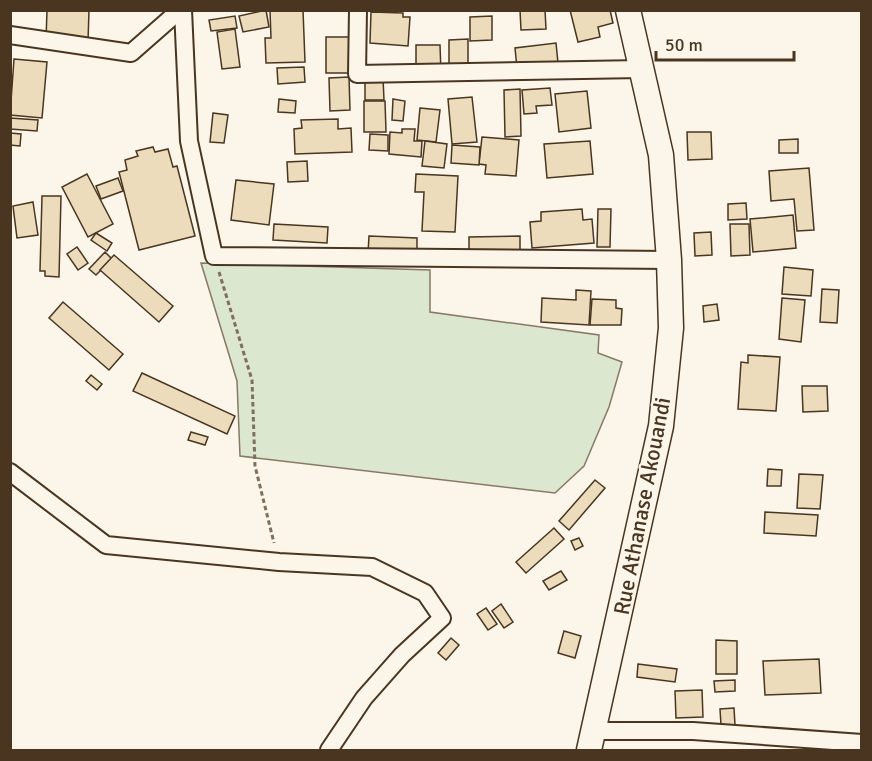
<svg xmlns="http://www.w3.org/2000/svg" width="872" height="761" viewBox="0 0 872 761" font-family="Signika,sans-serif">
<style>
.green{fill:#dce7d0;stroke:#887966;stroke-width:1.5}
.building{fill:#ecdcbc;stroke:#4a3520;stroke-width:1.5}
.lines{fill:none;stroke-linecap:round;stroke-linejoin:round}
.street-casing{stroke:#4a3520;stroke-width:20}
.secondary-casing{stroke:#4a3520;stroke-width:27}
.path{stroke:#7f6f5c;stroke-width:3;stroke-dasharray:4.5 3;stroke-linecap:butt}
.street{stroke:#fbf6e9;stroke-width:16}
.secondary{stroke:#fbf6e9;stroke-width:24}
.labels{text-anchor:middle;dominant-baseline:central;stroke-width:4.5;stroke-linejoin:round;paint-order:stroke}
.street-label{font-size:22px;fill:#4a3520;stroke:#fbf6e9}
</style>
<rect width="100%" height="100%" fill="#fbf6e9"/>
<path class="green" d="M201,263L430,270V312L599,335L598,353L622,362L609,407L584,466L555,493L240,456L237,381Z"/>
<g class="building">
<path d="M47,10H89L88,42L46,40Z"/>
<path d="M266,10L269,27L243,32L239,16Z"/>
<path d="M270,10H303L305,62L266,63L265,38H271Z"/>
<path d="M520,10H545L546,29L521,30Z"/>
<path d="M570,10H610L613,23L598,27L600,37L578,42Z"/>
<path d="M371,12L403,13V17H410L408,46L370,43Z"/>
<path d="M235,16L237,28L211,31L209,20Z"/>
<path d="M492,16V40L470,41V17Z"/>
<path d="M235,29L240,67L222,69L217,32Z"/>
<rect x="326" y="37" width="24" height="36"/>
<path d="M468,39V70L449,69V40Z"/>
<path d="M556,43L558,63L517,68L515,48Z"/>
<path d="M416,45H440L441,73L416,74Z"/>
<path d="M14,59L47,62L42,118L10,115Z"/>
<path d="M304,67L305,82L278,84L277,68Z"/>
<path d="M349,77L350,110L330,111L329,78Z"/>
<path d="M383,78L384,100H365V79Z"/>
<path d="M550,88L552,105L536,106L537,113L524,114L522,90Z"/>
<path d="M520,89L521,136L505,137L504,90Z"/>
<path d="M587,91L591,128L559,132L555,94Z"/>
<path d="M472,97L477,142L452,144L448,99Z"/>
<path d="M279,99L296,101L295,113L278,112Z"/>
<path d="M393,99L405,101L403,121L392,120Z"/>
<path d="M364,101H385L386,132H364Z"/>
<path d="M420,108L440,110L436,142L417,140Z"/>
<path d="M213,113L228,115L224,143L210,142Z"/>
<path d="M10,118L38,120L37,131L10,129Z"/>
<path d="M338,119V129L351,128L352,152L295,154L294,129L302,128L301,120Z"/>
<path d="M402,129H415L414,141H422L421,157L389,154L390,132L402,133Z"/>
<path d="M687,132H711L712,159L688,160Z"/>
<path d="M10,133L21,134L20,146L10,145Z"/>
<path d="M370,134L388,135V151L369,150Z"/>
<path d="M482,137L519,140L516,176L485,174L486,165L479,164Z"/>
<path d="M798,139V153H779V140Z"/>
<path d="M425,141L447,144L444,168L422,166Z"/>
<path d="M590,141L593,174L547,178L544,144Z"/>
<path d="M452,145L480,147L479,165L451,163Z"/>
<path d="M153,147L155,152L168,149L173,167L177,166L195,236L139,250L119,172L127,170L125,160L138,156L136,151Z"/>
<path d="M307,161L308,181L288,182L287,162Z"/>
<path d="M809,168L814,230L797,231L794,199L771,201L769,171Z"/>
<path d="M87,174L113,224L88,237L62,187Z"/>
<path d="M416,174L458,176L455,232L422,231L424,192H415Z"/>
<path d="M118,178L123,191L101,199L96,186Z"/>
<path d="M236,180L274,184L269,225L231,220Z"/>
<path d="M42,196H61L59,277L45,276V271H40Z"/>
<path d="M33,202L38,235L17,238L13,206Z"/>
<path d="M746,203L747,219L728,220V204Z"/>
<path d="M582,209L583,220L592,219L594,243L532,248L530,222L541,221V212Z"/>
<path d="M598,209H611L610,247H597Z"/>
<path d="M793,215L796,248L753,252L750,219Z"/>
<path d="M274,224L328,227L327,243L273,240Z"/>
<path d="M730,224H749L750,255L731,256Z"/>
<path d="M711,232L712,255L695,256L694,233Z"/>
<path d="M96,233L112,243L107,251L91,240Z"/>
<path d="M369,236L417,238V255L368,253Z"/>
<path d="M520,236V256H469V237Z"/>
<path d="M77,247L88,263L78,270L67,254Z"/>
<path d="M105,252L112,259L96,275L89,269Z"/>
<path d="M114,255L173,306L159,322L100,270Z"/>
<path d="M784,267L813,270L811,296L782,294Z"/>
<path d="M822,289L839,290L837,323L820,322Z"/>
<path d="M576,290L591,291L589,325L541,322L542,298L576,300Z"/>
<path d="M782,298L805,300L801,342L779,339Z"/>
<path d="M592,299L616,300V308L622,309L621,325H590Z"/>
<path d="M63,302L123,354L109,370L49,318Z"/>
<path d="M717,304L719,320L704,322L703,306Z"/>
<path d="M748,355L780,357L776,411L738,409L741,362L748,363Z"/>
<path d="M142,373L235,416L227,434L133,391Z"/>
<path d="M91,375L102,384L97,390L86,381Z"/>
<path d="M802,386H827L828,411L803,412Z"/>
<path d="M191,432L208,437L205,445L188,440Z"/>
<path d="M768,469L782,470L781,486H767Z"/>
<path d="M799,474L823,475L820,509L797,508Z"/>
<path d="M595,480L605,488L569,530L559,521Z"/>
<path d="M765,512L818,515L816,536L764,533Z"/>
<path d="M554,528L564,539L526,573L516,562Z"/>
<path d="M579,538L583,546L575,550L571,541Z"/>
<path d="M561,571L567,580L549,590L543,581Z"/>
<path d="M501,604L513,622L504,628L492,611Z"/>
<path d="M486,608L497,624L488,630L477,614Z"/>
<path d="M564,631L581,636L575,658L558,653Z"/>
<path d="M451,638L459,645L446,660L438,653Z"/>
<path d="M716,640L737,641V674H716Z"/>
<path d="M819,659L821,693L765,695L763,661Z"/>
<path d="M638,664L677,669L675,682L637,677Z"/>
<path d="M735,680V691L715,692L714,681Z"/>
<path d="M702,690L703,717L676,718L675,691Z"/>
<path d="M734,708L735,725H721L720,709Z"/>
</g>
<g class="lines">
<g class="street-casing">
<g id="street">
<path d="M183,10L189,141L214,256L669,260"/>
<path d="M358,10L357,74L642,69"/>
<path d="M10,35L131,53L180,10"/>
<path d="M10,472L106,545L279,562L372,567L425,593L442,618L402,655L364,698L329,750"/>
<path d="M594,731H693L862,743"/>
</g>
</g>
<g class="secondary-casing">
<path id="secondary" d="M589,750L661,426L671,328L669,260L661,155L628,10"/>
</g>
<path class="path" d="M219,272L252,380L255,466L274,543"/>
<use href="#street" class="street"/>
<use href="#secondary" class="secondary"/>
</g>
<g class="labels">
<g class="street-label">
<text transform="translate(642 506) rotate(-79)">Rue Athanase Akouandi</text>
</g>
</g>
<rect width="872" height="761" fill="none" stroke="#4a3520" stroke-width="24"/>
<path d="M656 51v9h138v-9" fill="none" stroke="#4a3520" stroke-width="3"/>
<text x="665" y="51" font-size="18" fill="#4a3520" stroke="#fbf6e9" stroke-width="4.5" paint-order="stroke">50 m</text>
</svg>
